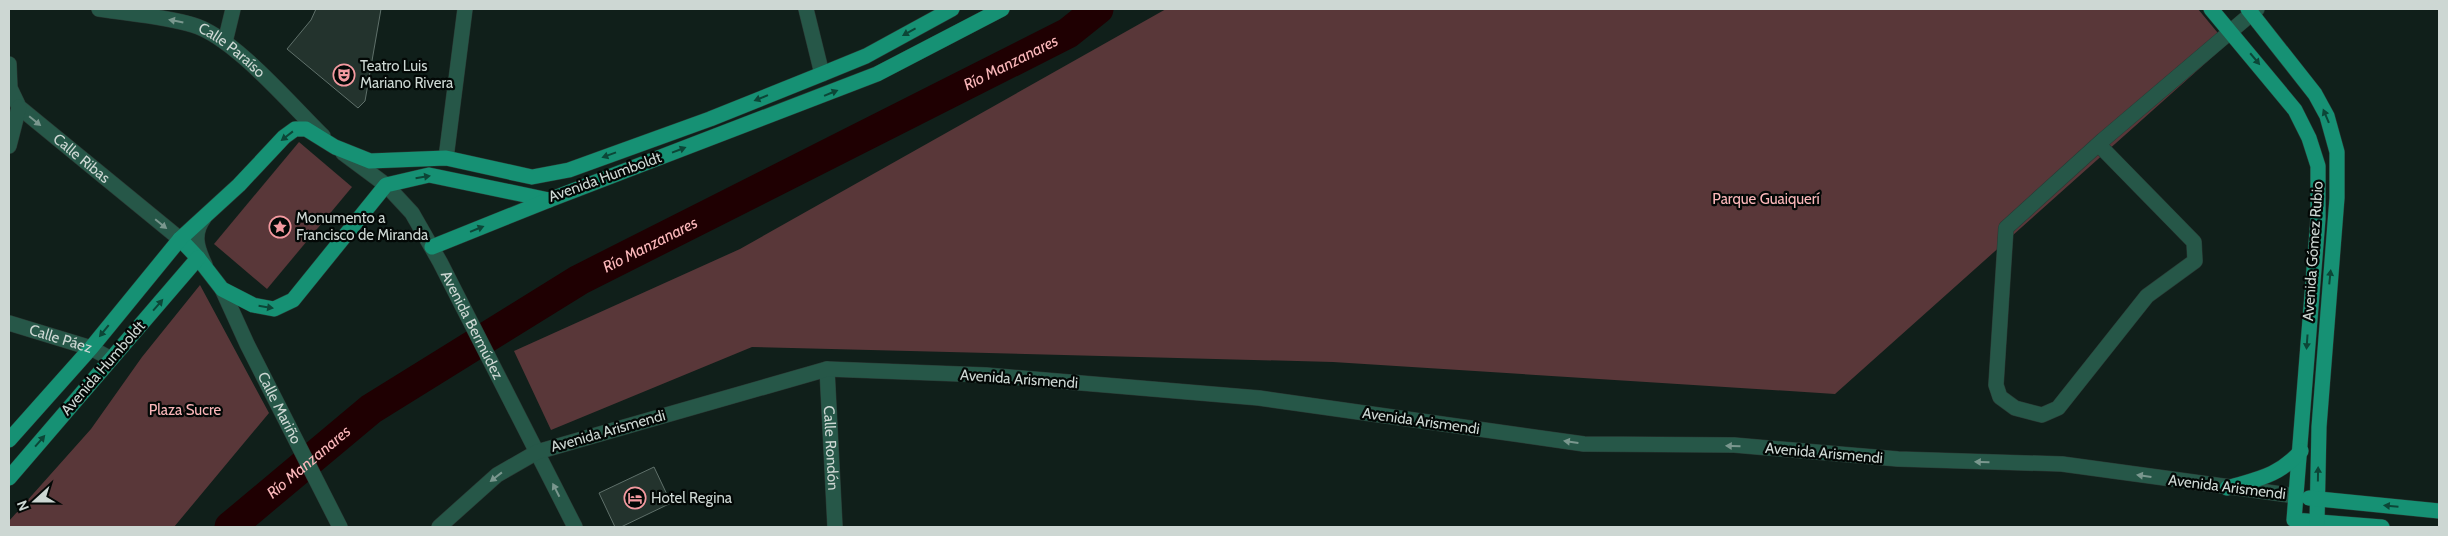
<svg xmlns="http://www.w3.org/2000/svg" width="2448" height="536" viewBox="0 0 2448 536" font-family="Cabin,sans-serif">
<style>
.green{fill:#593739}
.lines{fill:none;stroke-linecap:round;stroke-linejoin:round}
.river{stroke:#1f0002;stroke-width:31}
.building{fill:#23332d;stroke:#5f706a}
.minor-casing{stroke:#2a3934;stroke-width:16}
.major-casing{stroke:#2a3934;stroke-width:16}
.minor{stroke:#265748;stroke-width:15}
.major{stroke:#169174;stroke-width:15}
.oneway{fill:#7a978e}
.oneway2{fill:#0c4637}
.labels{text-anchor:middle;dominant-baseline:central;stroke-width:4.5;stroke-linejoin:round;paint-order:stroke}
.street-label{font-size:15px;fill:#cdd7d3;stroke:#030806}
.poi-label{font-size:15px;fill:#cdd7d3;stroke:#030806;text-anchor:start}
.park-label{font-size:15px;fill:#fbb7ba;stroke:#030806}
.water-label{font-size:16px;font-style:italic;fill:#fbb7ba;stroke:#030806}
</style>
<rect width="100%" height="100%" fill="#101f1a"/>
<g class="green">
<path d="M1166,9H2198L2227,44L1835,394L1333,362L752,347L551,430L514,351L740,249Z"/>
<path d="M299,142L352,187L267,289L214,244Z"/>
<path d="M200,285L269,413L174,527H9V521L91,429L142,357Z"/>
</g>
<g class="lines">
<path class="river" id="s1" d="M230,527L371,409L579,280L1068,33L1098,9"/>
</g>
<g class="building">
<path d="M316,9H381L365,101L358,108L287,49L311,20Z"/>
<path d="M654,467L671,503L621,527H615L599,493Z"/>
</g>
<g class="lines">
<g class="minor-casing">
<g id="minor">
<path id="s2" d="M99,9C130,14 163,16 193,25C234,37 291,105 323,136"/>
<path d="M806,9L822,74"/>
<path d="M225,42L233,9"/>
<path id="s3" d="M9,64L10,88L19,107L180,239"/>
<path d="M2101,143V147L2194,242L2195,261L2147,296L2058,408L2042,415L2015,408L2000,397L1996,385L2006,228L2103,140L2257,9"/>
<path d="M9,146L19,107"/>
<path id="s4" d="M343,153L386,185L412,213L440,262L575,527"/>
<path d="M446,158L465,9"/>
<path d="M204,218C192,234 197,248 205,265"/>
<path id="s5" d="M222,289L247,344L340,527"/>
<path id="s6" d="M9,323L91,348L111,359"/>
<path id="s7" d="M827,369L835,527"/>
<path d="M439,527L497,475L537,452L827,369L986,375L1259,398L1584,444L1734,445L1898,459L2062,464L2296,496"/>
</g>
</g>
<g class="major-casing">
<g id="major">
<path d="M2211,9L2295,110L2309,138L2318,166V219L2294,520L2382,527"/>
<path d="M2248,9L2315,94L2327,116L2337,152V198L2319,427L2317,522"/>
<path d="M180,239L198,258L222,289L253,305L274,309L293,300L386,185L429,175L549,200L877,74L1002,9"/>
<path d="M432,247L549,200"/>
<path d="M9,440L91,348L180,239L239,185L284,137L295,129H306L335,147L370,161L446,158L532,177L569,170L710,119L822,74L866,56L952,9"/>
<path d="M9,478L198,258"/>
<path d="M2227,488C2257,479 2279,476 2301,451"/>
<path d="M2309,498L2439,511"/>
</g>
</g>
<use href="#minor" class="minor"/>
<use href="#major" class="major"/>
</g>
<defs><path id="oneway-solid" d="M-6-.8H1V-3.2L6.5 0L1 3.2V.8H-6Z" transform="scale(1.25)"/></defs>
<g class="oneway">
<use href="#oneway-solid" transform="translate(176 21) rotate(-169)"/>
<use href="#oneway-solid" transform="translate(35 121) rotate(39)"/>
<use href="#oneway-solid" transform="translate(161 224) rotate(39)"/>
<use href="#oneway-solid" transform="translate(1571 442) rotate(-172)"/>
<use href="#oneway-solid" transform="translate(1733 446) rotate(-178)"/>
<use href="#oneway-solid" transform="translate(1982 462) rotate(-178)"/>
<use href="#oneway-solid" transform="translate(2144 476) rotate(-172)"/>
<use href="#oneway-solid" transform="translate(496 477) rotate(142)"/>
<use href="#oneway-solid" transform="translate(556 490) rotate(-117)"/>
</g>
<g class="oneway2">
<use href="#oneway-solid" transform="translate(909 32) rotate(151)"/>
<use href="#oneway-solid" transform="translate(2255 59) rotate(50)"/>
<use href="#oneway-solid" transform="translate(831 93) rotate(-22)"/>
<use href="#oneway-solid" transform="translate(761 98) rotate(158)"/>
<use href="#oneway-solid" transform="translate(2326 116) rotate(-113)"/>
<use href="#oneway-solid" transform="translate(287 136) rotate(142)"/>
<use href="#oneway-solid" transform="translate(679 150) rotate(-21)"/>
<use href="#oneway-solid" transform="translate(609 155) rotate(160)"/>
<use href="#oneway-solid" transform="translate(423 177) rotate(-9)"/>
<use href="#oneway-solid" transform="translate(477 229) rotate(-22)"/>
<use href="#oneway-solid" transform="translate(2330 277) rotate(-84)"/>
<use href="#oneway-solid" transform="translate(158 305) rotate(-49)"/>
<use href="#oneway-solid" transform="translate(266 307) rotate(9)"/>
<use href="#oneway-solid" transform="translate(104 331) rotate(129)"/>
<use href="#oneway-solid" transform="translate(2307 342) rotate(94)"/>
<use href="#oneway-solid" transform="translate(40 441) rotate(-49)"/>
<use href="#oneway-solid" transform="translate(2318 474) rotate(-89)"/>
<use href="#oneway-solid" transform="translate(2391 506) rotate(-175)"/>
</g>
<defs>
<g id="theatre-ring" transform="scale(1.125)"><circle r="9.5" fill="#030806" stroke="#f49aa0" stroke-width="1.5"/><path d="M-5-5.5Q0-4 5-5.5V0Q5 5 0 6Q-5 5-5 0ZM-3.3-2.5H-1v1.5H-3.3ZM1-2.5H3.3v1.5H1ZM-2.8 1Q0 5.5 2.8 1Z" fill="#f49aa0"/></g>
<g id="sight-ring" transform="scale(1.125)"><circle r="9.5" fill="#030806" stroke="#f49aa0" stroke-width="1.5"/><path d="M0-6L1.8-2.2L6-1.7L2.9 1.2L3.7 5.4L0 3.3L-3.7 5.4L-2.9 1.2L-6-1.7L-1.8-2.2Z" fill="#f49aa0"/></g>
<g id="hotel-ring" transform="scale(1.125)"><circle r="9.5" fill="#030806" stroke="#f49aa0" stroke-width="1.5"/><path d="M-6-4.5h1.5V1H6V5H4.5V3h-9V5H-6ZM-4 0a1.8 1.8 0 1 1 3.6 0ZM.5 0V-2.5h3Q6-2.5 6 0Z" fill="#f49aa0"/></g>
</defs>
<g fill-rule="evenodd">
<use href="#theatre-ring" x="344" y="75"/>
<use href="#sight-ring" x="280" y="227"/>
<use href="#hotel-ring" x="635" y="498"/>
</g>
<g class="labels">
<g class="street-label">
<text stroke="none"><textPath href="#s2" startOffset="142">Calle Paraíso</textPath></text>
<text stroke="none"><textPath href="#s3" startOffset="126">Calle Ribas</textPath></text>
<text transform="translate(605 177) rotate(-20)">Avenida Humboldt</text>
<text transform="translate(2313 251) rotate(-86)">Avenida Gómez Rubio</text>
<text stroke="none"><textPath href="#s4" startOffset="219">Avenida Bermúdez</textPath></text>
<text stroke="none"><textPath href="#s6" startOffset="54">Calle Páez</textPath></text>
<text transform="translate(103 368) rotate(-49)">Avenida Humboldt</text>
<text transform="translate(1019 379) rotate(4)">Avenida Arismendi</text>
<text stroke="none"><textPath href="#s5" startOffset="132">Calle Mariño</textPath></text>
<text transform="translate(1421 421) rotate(8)">Avenida Arismendi</text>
<text transform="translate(608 431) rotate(-16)">Avenida Arismendi</text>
<text stroke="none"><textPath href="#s7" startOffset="79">Calle Rondón</textPath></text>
<text transform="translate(1824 453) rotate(5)">Avenida Arismendi</text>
<text transform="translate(2227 487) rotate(7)">Avenida Arismendi</text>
</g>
<g class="poi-label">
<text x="360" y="66">Teatro Luis<tspan x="360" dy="17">Mariano Rivera</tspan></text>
<text x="296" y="218">Monumento a<tspan x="296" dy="17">Francisco de Miranda</tspan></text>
<text x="651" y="498">Hotel Regina</text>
</g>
<g class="park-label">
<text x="1766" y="199">Parque Guaiquerí</text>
<text x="185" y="410">Plaza Sucre</text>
</g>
<g class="water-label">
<text stroke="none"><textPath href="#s1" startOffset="912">Río Manzanares</textPath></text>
<text stroke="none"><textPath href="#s1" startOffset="508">Río Manzanares</textPath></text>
<text stroke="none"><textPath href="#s1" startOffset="102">Río Manzanares</textPath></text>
</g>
</g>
<rect width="2448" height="536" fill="none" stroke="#cdd7d3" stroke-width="20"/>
<g transform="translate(35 501) rotate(249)" stroke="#030806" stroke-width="4" paint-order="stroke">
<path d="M0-4L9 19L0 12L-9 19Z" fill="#cdd7d3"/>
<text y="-8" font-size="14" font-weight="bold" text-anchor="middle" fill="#cdd7d3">N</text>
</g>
</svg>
